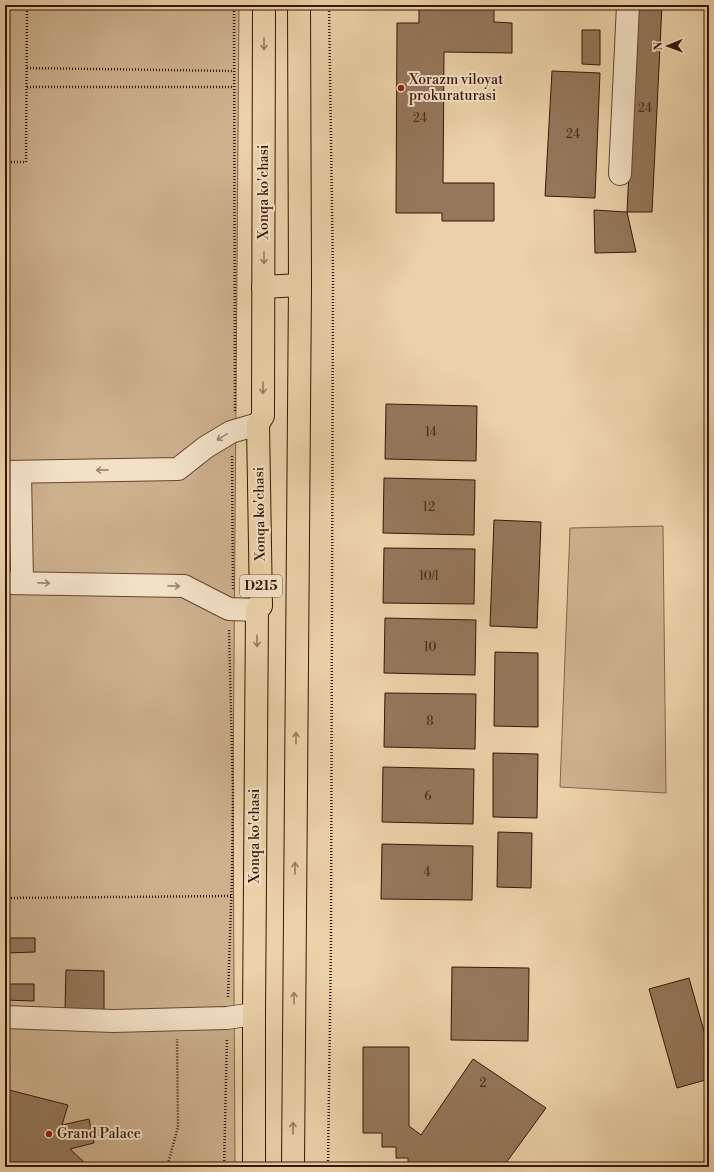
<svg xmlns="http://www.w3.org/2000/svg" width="714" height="1172" viewBox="0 0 714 1172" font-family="'Libre Bodoni',serif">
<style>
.green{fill:#cdb18d;stroke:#82634a}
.building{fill:#95775b;stroke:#381507}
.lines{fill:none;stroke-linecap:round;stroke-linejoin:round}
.minor-casing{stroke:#65442f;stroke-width:24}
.major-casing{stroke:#381507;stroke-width:24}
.path{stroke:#381507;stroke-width:2.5;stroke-dasharray:1 2;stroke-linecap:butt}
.minor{stroke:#f2e1c6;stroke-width:22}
.major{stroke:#ebd1a8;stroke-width:22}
.oneway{stroke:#9a7c60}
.oneway2{stroke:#9e8570}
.poi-dot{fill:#8f2418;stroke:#f2e1c6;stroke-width:1.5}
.labels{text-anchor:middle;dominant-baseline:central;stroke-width:4;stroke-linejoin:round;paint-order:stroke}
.number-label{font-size:12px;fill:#4f2e1c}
.shield{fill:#f2e1c6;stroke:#705240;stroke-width:1}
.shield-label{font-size:13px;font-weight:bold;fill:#381507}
.poi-label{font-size:14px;fill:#381507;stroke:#f2e1c6;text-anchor:start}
.street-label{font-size:14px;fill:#381507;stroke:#f2e1c6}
</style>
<rect width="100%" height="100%" fill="#ebd1a8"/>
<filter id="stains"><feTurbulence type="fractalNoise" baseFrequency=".005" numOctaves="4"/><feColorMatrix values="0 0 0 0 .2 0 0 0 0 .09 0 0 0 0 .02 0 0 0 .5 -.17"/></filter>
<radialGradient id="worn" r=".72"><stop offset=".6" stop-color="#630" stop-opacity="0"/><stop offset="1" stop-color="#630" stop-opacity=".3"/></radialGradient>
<g class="green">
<path d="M5,5H239L233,793L235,1167H5Z"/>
<path d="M663,526L666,793L560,787L570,528Z"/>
</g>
<g class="building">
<path d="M419,5H494V22L512,23V53L444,52L443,183H494V221H442V213H396L397,23H419Z"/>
<path d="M637,5H662L652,212H627Z"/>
<path d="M582,30H600V65L582,64Z"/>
<path d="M552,71L600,73L595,198L545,196Z"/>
<path d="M594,210L627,212L636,252L595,253Z"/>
<path d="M386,404L477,406L476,461L385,459Z"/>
<path d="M384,478L475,480L474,535L383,533Z"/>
<path d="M494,520L541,522L537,628L490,626Z"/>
<path d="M384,548L475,549L474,604L383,603Z"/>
<path d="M385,618L476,620L475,675L384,673Z"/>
<path d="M495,652L538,653V727L494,726Z"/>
<path d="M385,693L476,694L475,749L384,747Z"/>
<path d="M493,753L538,754L537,818L493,817Z"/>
<path d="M383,767L474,769L473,824L382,822Z"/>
<path d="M498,832L532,833L531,888L497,887Z"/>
<path d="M382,844L473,846L472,900L381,899Z"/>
<path d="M7,938H35V952L7,953Z"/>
<path d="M452,967L529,968L528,1041L451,1040Z"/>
<path d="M66,970L104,971V1010L65,1009Z"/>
<path d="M689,978L709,1049V1079L677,1088L649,989Z"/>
<path d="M5,984H34V1001L5,1000Z"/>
<path d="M363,1047H409V1126L421,1135L473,1059L546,1108L503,1167H408V1158H396V1147H382V1133H363Z"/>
<path d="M5,1060L8,1078L5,1085Z"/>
<path d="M5,1089L68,1105L62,1125L89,1119L94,1143L70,1149L86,1164L83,1167H5Z"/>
</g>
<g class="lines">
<g class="minor-casing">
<g id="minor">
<path d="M620,174L628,5"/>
<path d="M5,472L178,469L206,447L231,432L258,424"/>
<path d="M20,472L22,583"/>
<path d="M5,583L184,586L229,609L257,610"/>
<path d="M5,1017L113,1021L227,1018L254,1014"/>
</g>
</g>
<g class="major-casing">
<g id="major">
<path d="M263,287L300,285"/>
<path d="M254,1167V1014L257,610L261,606L258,424L263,416L264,5"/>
<path d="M293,1167L300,285L299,5"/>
</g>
</g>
<g class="path">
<path d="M234,5L235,411"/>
<path d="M27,68L234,71"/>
<path d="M27,87H234"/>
<path d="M5,162H26L27,5"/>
<path d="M232,456L233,589"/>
<path d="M5,898L231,896"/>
<path d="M228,997L232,877L233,793L229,630"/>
<path d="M167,1167L178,1127L177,1039"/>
<path d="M224,1167L227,1038"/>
<path d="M328,1167L331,941L333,274L329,5"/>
</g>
<use href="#minor" class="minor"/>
<use href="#major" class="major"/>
</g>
<defs><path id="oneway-shaft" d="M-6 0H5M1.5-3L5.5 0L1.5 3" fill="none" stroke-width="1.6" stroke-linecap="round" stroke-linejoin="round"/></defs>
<g class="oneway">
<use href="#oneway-shaft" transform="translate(264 44) rotate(90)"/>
<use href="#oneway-shaft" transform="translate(264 258) rotate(90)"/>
<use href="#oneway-shaft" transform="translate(263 388) rotate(90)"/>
<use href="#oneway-shaft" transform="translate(257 641) rotate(90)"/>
<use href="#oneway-shaft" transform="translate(296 738) rotate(-90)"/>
<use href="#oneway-shaft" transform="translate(295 868) rotate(-90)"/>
<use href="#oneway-shaft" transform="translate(294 998) rotate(-90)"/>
<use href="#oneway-shaft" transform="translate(293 1128) rotate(-90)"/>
</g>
<g class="oneway2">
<use href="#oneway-shaft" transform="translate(222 437) rotate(149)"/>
<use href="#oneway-shaft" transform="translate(102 470) rotate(179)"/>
<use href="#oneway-shaft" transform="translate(44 583) rotate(1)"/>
<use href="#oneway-shaft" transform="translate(174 586) rotate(1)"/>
</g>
<g class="poi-dot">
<circle cx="401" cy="88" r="4"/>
<circle cx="49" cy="1134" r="4"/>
</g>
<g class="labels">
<g class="number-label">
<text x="645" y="108">24</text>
<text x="420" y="118">24</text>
<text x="573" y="134">24</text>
<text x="431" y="432">14</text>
<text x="429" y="507">12</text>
<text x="429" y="576">10/1</text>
<text x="430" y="647">10</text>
<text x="430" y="721">8</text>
<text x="428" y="796">6</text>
<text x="427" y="872">4</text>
<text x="483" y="1083">2</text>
</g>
<rect class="shield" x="240" y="575" width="42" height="22" rx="3"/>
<g class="shield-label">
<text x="261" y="586">D215</text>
</g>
<g class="poi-label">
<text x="409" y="80">Xorazm viloyat<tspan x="409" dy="16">prokuraturasi</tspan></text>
<text x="57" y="1134">Grand Palace</text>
</g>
<g class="street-label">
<text transform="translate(264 192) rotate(-90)">Xonqa ko'chasi</text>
<text transform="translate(260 514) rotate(-91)">Xonqa ko'chasi</text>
<text transform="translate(255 836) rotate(-90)">Xonqa ko'chasi</text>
</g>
</g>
<rect width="714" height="1172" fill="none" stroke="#ebd1a8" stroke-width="20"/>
<rect x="6" y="6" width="702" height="1160" fill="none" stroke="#381507" stroke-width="2"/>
<rect x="10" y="10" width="694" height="1152" fill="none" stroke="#381507"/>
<g transform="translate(668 46) rotate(269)" stroke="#f2e1c6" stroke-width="3" paint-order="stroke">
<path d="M0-3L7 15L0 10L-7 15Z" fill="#381507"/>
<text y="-6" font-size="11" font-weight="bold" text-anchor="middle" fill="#381507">N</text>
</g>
<rect width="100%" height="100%" filter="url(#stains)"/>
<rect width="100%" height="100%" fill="url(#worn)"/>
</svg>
